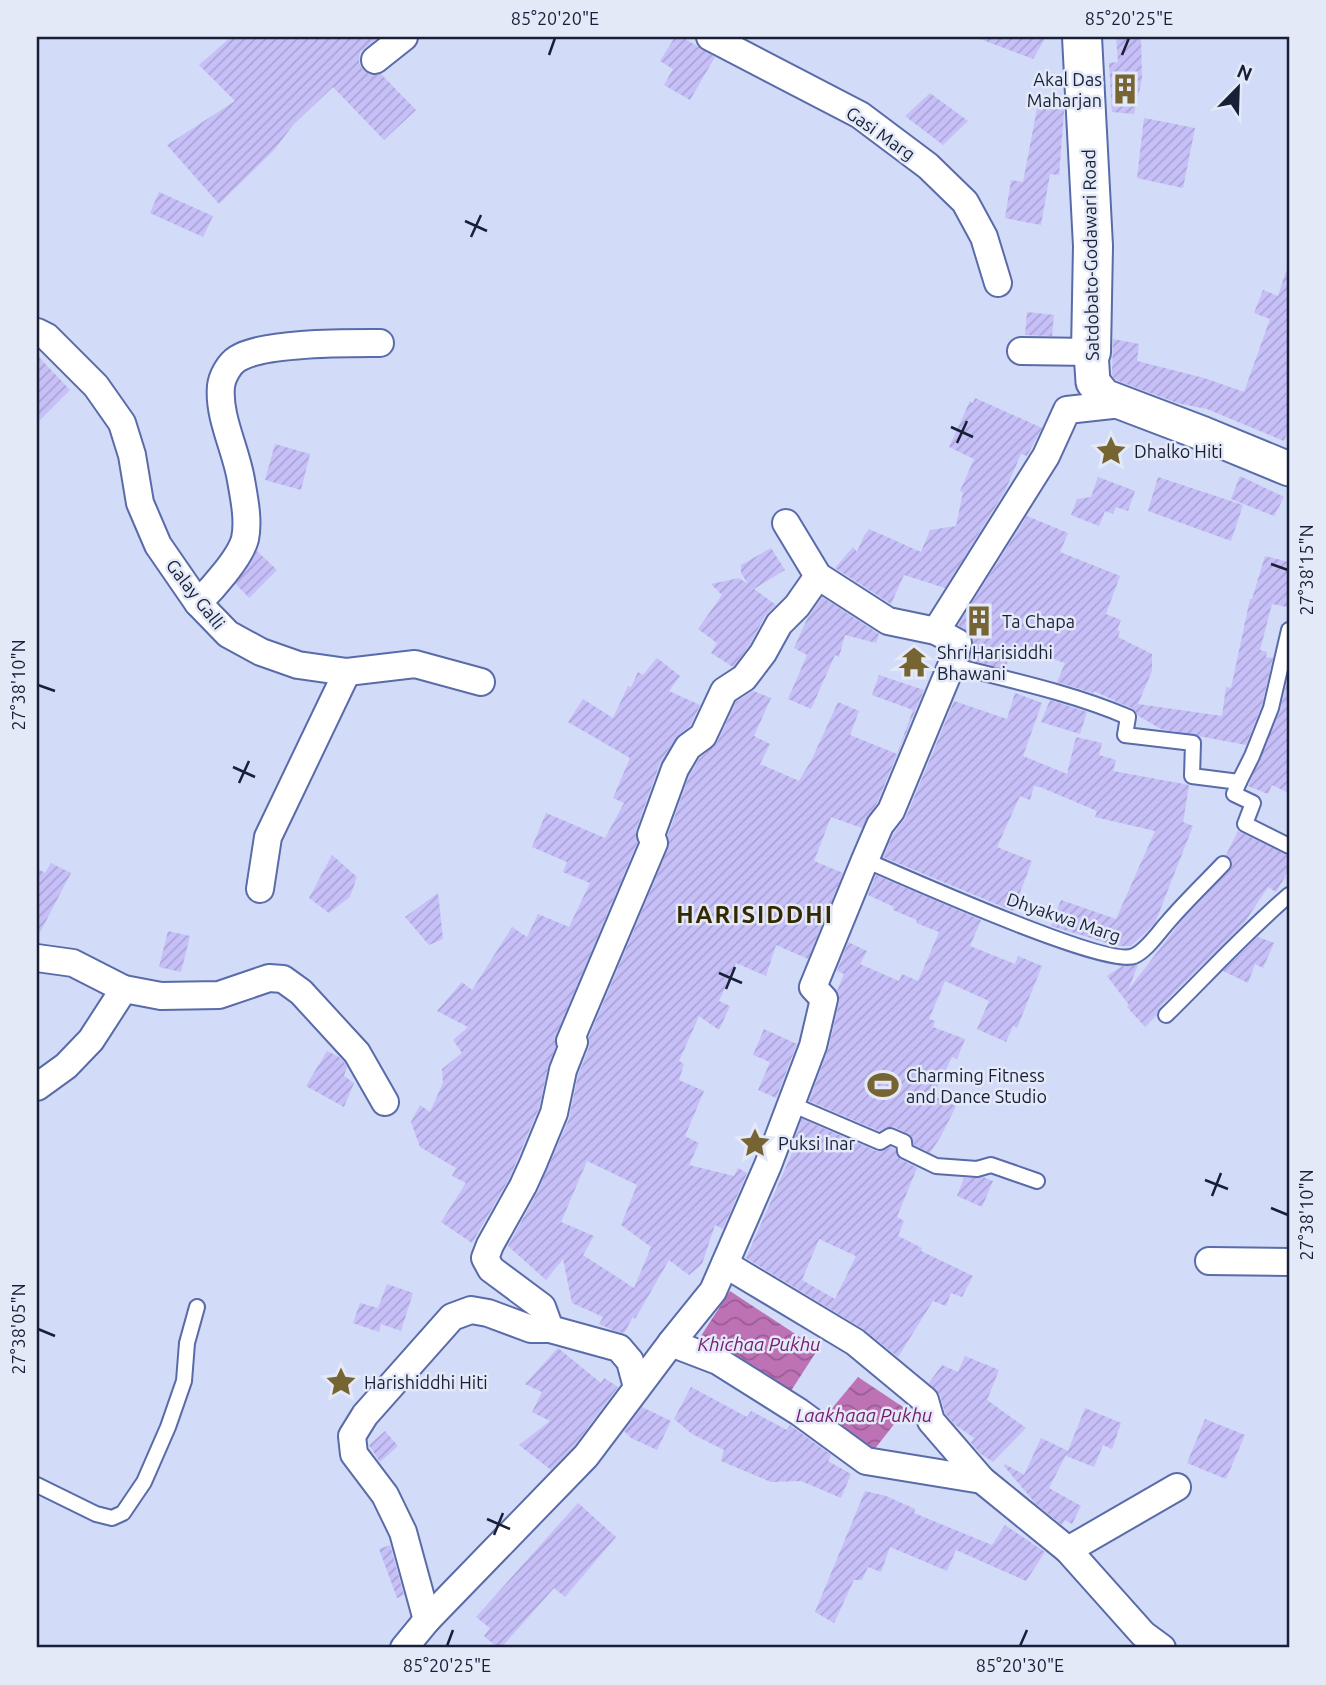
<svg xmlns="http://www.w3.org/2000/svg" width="1326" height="1685" viewBox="0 0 1326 1685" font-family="Ubuntu,sans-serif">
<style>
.water{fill:url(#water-waves)}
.building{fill:url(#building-hatch);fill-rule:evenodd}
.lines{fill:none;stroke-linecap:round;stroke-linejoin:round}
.service-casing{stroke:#596ba9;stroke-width:18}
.minor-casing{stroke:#596ba9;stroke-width:30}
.tertiary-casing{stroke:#596ba9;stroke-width:37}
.primary-casing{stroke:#596ba9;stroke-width:42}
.service{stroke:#fff;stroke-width:14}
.minor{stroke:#fff;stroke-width:26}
.tertiary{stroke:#fff;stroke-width:33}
.primary{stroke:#fff;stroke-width:38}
.ticks{fill:none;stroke:#182039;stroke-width:2.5}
.labels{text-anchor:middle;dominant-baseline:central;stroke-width:5;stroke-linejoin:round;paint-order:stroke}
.poi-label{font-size:18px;fill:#182039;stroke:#e4e9f7;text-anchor:start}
.street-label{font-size:18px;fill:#182039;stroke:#e4e9f7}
.water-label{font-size:19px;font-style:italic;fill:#751a70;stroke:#e4e9f7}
.district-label{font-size:24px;font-weight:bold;letter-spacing:2px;fill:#352800;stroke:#e4e9f7}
.neatline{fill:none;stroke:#182039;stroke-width:2.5}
.ticks-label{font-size:18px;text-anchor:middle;fill:#182039}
</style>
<defs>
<pattern id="water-waves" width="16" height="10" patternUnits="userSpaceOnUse" patternTransform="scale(1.75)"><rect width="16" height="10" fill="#bd72b6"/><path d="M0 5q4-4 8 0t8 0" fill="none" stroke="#995d95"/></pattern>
<pattern id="building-hatch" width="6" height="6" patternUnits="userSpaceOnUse" patternTransform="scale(1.75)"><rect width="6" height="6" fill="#c7bff8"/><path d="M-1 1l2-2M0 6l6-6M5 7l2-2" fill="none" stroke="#aaa4d5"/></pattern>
</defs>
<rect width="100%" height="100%" fill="#d2dbf7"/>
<g class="water">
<path d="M730,1291L818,1349L787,1397L699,1339Z"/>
<path d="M858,1377L906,1409L870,1455L824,1418Z"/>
</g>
<g class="building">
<path d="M231,37H379L360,52L359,62L362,69L370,75L381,74L416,110L384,140L333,87L293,125L275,149L219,204L167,145L235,101L199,65Z"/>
<path d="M675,37H682L715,57L690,100L664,85L673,69L660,61Z"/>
<path d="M981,37H1046L1033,59L980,39Z"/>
<path d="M1116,37H1141L1142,79L1134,114L1112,112L1109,63L1118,62Z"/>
<path d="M930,93L968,121L943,145L905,116Z"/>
<path d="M1039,98L1063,100L1064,113L1059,175L1050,174L1041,225L1005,218L1011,180L1023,182Z"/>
<path d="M1144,118L1195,128L1183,188L1137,178Z"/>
<path d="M159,192L213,216L203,237L150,213Z"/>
<path d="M1286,271L1289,272V428L1284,441L1207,409L1177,403L1116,380L1112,375L1113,339L1139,344L1137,361L1204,378L1244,392L1270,319L1254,313L1263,290L1278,296Z"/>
<path d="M1027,312L1054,315L1052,336L1025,335Z"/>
<path d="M37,355L70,390L37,423Z"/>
<path d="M975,398L1042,428L1027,456L1021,454L1005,491L945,588L904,575L891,604L835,568L853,547L857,552L864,536L869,529L921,552L930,530L956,526L963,492L960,491L974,459L949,447L970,401L973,403Z"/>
<path d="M275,444L310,454L301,490L265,480Z"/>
<path d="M1240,476L1284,497L1274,516L1231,499Z"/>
<path d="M1098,477L1135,491L1128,511L1116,507L1113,514L1105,511L1099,526L1071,515L1077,499L1091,497Z"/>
<path d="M1158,477L1243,505L1231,541L1148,511Z"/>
<path d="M1027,516L1068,533L1060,552L1120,576L1106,614L1121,620L1117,630L1120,631L1118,637L1152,654V671L1138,704L1222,716L1226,687L1231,688L1250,599H1252L1265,556L1289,562L1287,607L1272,604L1260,650L1267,652L1266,657L1273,658L1262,705L1246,745L1161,729L1137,715L1132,708L1114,701L1118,702L1094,691L1093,693L1057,682L1065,663L1013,646L1005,669L970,660L973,639L970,633L958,625Z"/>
<path d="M771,548L785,570L754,589L776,605L765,616L750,644L733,667L711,653L717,643L698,629L722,595L711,584L739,578L748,584L741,573V565Z"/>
<path d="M257,551L277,570L249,598L236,584Z"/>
<path d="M822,597L879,634L876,643L845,635L839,657L835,655L811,709L788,699L807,655L794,648L807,619Z"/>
<path d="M657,658L680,676L669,691L700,705L690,726L675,739L660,763L636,830L637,843L556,1035V1046L548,1067L539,1108L509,1179L472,1243L441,1222L466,1183L452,1176L456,1168L420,1147L411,1122L420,1105L430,1112L443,1083L442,1069L462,1053L453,1040L468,1027L437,1011L462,982L472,990L512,927L527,937L538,914L569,927L590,883L563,872L567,862L532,847L546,813L605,838L624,803L613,798L630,758L568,722L583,699L613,718L628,686L631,687L638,672L643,675Z"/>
<path d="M1289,672V793L1272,785L1268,794L1248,786L1280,711Z"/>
<path d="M879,675L924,690L877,803L862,828L831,817L814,861L843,873L808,959L776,945L766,976L736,963L719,1001L730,1006L719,1030L699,1016L679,1061L684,1064L679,1080L704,1091L685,1136L699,1143L689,1165L734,1176L738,1168L747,1173L723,1229L715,1225L702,1264L689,1275L669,1260L635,1319L633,1317L624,1333L615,1331L599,1324L603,1317L572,1303L563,1259L546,1280L508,1246L537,1193L569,1119L578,1075L589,1048V1037L668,849V835L689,776L700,758L717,743L736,702L753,691L771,698L754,736L770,744L760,764L799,781L812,759L838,702L859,711L850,735L897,754L913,710L872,695ZM587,1161L637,1185L621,1225L651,1247L634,1288L583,1255L594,1236L561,1222Z"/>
<path d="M1015,693L1042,703L1023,756L1067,774L1076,737L1102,743L1099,755L1116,760L1113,771L1189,785L1183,822L1193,826L1155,923L1131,946H1117L1051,926L1061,900L1116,919L1155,831L1095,817L1097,811L1040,787L1034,786L1030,800L1020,796L997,847L1032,861L1013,911L883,857L894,833L906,817L954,701L1007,719Z"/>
<path d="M1050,700L1087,712L1080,734L1041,722Z"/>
<path d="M1238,831L1289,856V870L1276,892L1268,887L1244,923L1159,1008L1157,1015L1145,1027L1127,1007L1129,1005L1107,976L1122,966L1138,965L1128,990L1182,920L1230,870L1232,862L1226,855Z"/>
<path d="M332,855L357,877L350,897L329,913L309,898Z"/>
<path d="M51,863L71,873L37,938V868L45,873Z"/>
<path d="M876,875L981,920L970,946L1015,964L1018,956L1042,966L1017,1028L1013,1026L1006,1042L977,1029L989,1001L945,981L929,1019L935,1021L933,1027L965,1039L957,1059L952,1057L933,1096L956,1106L941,1136L930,1153L914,1145L912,1137L908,1134L894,1127H889L879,1131L809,1101L828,1050L839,1003L837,991L844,974L837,971L848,942L867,951L860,964L899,981L902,974L918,981L939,932L916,923L917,920L893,910L894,907L868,895Z"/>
<path d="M438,893L443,939L429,945L405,917Z"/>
<path d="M168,931L190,936L181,972L159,967Z"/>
<path d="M1258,937L1274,943L1263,968L1255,964L1248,983L1223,971Z"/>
<path d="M764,1029L797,1044L776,1098L758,1090L770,1062L753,1055Z"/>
<path d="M327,1051L339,1057L344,1062L347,1067L344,1076L354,1083L344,1107L306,1086Z"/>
<path d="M802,1119L876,1151H881L891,1147L895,1149L900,1159L917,1168L897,1217L904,1221L898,1236L922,1248L921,1251L973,1276L962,1297L951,1293L946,1306L933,1301L898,1357L863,1329L746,1258L796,1144L793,1143ZM819,1239L856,1256L835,1299L802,1280Z"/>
<path d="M983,1177L993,1181L982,1207L957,1196L964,1178Z"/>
<path d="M387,1284L413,1293L401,1331L381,1324L379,1332L353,1323L360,1303L378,1308Z"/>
<path d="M558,1348L601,1383L604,1378L618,1387L574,1446L551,1470L519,1445L550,1421L532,1412L542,1392L525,1384Z"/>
<path d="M965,1356L999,1370L987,1400L1026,1428L993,1462L981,1454L971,1443L974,1438L954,1424L945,1413L940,1395L929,1383L942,1365L958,1372Z"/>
<path d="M691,1387L747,1417L751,1411L787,1430L790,1425L831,1455L828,1461L851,1474L841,1498L801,1481L771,1482L721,1461L724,1450L692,1434L674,1419Z"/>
<path d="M642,1407L671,1421L657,1450L631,1438L624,1431Z"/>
<path d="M1085,1408L1121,1423L1112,1449L1103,1445L1094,1467L1066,1456Z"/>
<path d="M1205,1419L1245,1435L1226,1479L1187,1463Z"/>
<path d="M385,1431L398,1446L380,1462L369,1445Z"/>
<path d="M1041,1438L1068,1451L1049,1488L1081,1506L1072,1524L1065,1520L1062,1525L1036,1504L1004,1466L1005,1464L1024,1475Z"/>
<path d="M865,1491L886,1496L915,1509L914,1513L992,1545L1005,1525L1045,1552L1026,1581L956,1550L947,1571L890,1547L881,1572L868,1567L862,1580H854L834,1623L815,1612Z"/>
<path d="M578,1503L616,1537L565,1597L554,1588L501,1648H498L484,1636L490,1628L476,1617Z"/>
<path d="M390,1545L404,1595L397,1598L379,1549Z"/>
</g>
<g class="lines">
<g class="service-casing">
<g id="service">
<path d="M951,665C1010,680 1072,693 1128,717L1125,735L1193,743L1192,776L1239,782L1234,794L1253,803L1245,824L1289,846"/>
<path d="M1239,782L1252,756L1271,708L1289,630"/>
<path d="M865,860C902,876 1107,968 1134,956C1147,950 1158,933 1168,922C1185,902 1205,883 1223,864"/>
<path d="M1166,1015C1208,974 1245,933 1289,895"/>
<path d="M791,1104L880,1142L890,1136L904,1142L905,1151L936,1166L977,1169L991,1165L1037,1181"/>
<path d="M37,1485L96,1514L112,1518L123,1513L144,1482L168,1427L184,1381L187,1343L197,1307"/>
</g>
</g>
<g class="minor-casing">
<g id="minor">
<path d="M710,37L860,115L928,166L965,202L984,237L998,283"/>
<path d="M375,60L404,37"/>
<path d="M37,332L47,337L96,386L122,423L132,455L140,503L158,545L198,603L228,634L261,652L298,665L347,672L415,664L481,682"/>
<path d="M1021,351L1091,352"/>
<path d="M786,523L818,576L888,621L936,631"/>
<path d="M198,603C212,589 240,558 245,539C249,520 244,498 241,480C236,449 218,417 221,386C222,377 229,364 237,359C263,342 347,343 380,343"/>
<path d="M260,889L268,837L347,672"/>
<path d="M37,958L73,963L124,989L161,996L219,995L269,978L283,979L301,992L357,1053L385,1102"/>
<path d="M37,1087L66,1066L91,1040L124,989"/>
<path d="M1209,1261L1289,1262"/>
<path d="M725,1264L855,1342L925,1400L931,1421L982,1480L1068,1550L1143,1634L1162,1648"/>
<path d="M550,1329L542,1307L491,1269L485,1258L490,1245L523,1186L533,1164L554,1113L563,1070L574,1042L570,1041L654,843L651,835L675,769L688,747L703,736L724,691L744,678L763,653L779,624L797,606L818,576"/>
<path d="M671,1343L713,1291L768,1165L813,1046L824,999L813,987L865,860L880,825L891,811L954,659L958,643L936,631L1046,456L1067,410L1121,404"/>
<path d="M1068,1550L1177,1487"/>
<path d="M427,1620L403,1532L385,1495L354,1454L352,1436L365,1415L452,1317L471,1310L488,1313L531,1329H550L619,1348L630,1361L637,1387"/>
<path d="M404,1648L427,1620L586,1456L671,1343L718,1361L799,1412L866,1461L982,1480"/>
</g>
</g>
<g class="tertiary-casing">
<path id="tertiary" d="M1091,352L1093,382L1104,396L1204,434L1289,469"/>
</g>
<g class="primary-casing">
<path id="primary" d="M1082,37L1093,246L1091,352"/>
</g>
<use href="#service" class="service"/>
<use href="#minor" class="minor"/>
<use href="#tertiary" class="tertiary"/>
<use href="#primary" class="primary"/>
</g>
<path class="ticks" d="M549,55L555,38M1122,55L1129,38M465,221L487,231M471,237L481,215M951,427L973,437M957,443L967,421M1271,564L1288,570M38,685L55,691M233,767L255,777M239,783L249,761M719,973L742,983M726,989L735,967M1205,1180L1228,1189M1212,1196L1221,1173M1271,1208L1288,1215M38,1329L55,1336M487,1519L510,1529M494,1535L503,1513M447,1646L453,1630M1020,1646L1027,1630"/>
<defs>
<g id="building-bare" transform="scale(2.415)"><path d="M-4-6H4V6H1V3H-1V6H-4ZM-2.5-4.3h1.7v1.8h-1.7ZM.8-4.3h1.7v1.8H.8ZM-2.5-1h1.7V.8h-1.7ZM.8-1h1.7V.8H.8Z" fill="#766533" stroke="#e4e9f7" stroke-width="2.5" paint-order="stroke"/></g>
<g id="sight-bare" transform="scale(2.415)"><path d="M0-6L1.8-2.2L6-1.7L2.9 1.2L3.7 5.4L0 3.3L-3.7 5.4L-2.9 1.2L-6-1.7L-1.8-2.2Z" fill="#766533" stroke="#e4e9f7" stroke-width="2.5" paint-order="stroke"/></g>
<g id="temple-bare" transform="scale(2.415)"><path d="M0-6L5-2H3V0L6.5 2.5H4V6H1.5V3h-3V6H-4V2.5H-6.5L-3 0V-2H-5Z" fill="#766533" stroke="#e4e9f7" stroke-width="2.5" paint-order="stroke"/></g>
<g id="stadium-bare" transform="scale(2.415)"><path d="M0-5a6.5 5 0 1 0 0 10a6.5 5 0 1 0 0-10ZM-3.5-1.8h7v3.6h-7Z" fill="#766533" stroke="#e4e9f7" stroke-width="2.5" paint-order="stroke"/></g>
</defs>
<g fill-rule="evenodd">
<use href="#building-bare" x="1125" y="89"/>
<use href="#sight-bare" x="1111" y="451"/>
<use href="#building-bare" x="979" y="621"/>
<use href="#temple-bare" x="914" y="662"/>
<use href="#stadium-bare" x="883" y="1085"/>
<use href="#sight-bare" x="755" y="1143"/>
<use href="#sight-bare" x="341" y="1382"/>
</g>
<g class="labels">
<g class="poi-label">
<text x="1102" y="79" text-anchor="end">Akal Das<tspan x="1102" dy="21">Maharjan</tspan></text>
<text x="1134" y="451">Dhalko Hiti</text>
<text x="1002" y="621">Ta Chapa</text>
<text x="937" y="652">Shri Harisiddhi<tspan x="937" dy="21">Bhawani</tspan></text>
<text x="906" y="1075">Charming Fitness<tspan x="906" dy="21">and Dance Studio</tspan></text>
<text x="778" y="1143">Puksi Inar</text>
<text x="364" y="1382">Harishiddhi Hiti</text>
</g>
<g class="street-label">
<text transform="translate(881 133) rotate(35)">Gasi Marg</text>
<text transform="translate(1090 255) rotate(-91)">Satdobato-Godawari Road</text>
<text transform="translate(196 594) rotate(52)">Galay Galli</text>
<text transform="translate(1064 917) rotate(19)">Dhyakwa Marg</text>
</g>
<g class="water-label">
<text x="759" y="1344">Khichaa Pukhu</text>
<text x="864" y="1415">Laakhaaa Pukhu</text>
</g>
<g class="district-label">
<text x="755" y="914">HARISIDDHI</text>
</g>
</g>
<rect width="1326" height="1685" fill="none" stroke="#e4e9f7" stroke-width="77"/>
<g transform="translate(1238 88) rotate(23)" stroke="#e4e9f7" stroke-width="5" paint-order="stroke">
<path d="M0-5L12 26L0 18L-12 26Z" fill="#182039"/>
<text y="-10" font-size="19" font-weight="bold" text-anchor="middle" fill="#182039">N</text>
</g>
<rect x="38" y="38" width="1250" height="1608" class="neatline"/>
<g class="ticks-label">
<text x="555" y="25">85°20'20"E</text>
<text x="1129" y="25">85°20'25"E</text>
<text transform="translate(1307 570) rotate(-90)" y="6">27°38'15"N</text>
<text transform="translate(19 685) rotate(-90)" y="6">27°38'10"N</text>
<text transform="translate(1307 1215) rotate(-90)" y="6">27°38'10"N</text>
<text transform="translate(19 1329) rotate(-90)" y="6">27°38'05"N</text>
<text x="447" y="1672">85°20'25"E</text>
<text x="1020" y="1672">85°20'30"E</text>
</g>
</svg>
